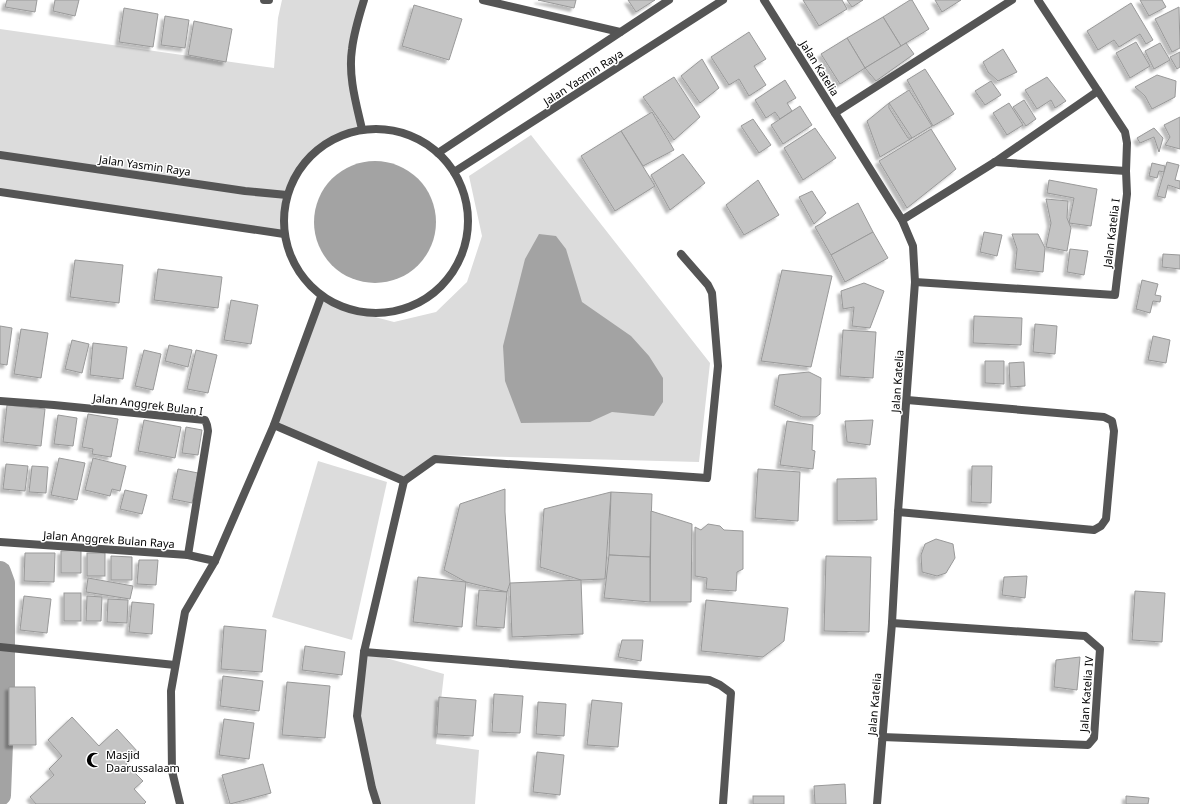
<svg xmlns="http://www.w3.org/2000/svg" width="1180" height="804" viewBox="0 0 1180 804" font-family="'Noto Sans',sans-serif">
<style>
.green{fill:#dcdcdc}
.water{fill:#a3a3a3}
.lines{fill:none;stroke-linecap:round;stroke-linejoin:round}
.canal{stroke:#a3a3a3;stroke-width:22}
.building{fill:#c4c4c4;stroke:#999;filter:url(#shadow)}
.minor{stroke:#555;stroke-width:8}
.tertiary{stroke:#555;stroke-width:8}
.labels{text-anchor:middle;dominant-baseline:central;stroke-width:3;stroke-linejoin:round;paint-order:stroke}
.street-label{font-size:11px;fill:#000;stroke:#fff}
.poi-label{font-size:11px;fill:#000;stroke:#fff;text-anchor:start}
</style>
<defs>
<filter id="shadow"><feDropShadow dx="-3.5" dy="3.5" stdDeviation="1" flood-color="#0004"/></filter>
</defs>
<rect width="100%" height="100%" fill="#fff"/>
<g class="green">
<path d="M282,0H364L352,50L362,129L322,145L307,159L295,174L287,195L284,234L0,192V29L274,68L278,18Z"/>
<path d="M531,135L710,363L699,462L434,455L404,481L274,425L321,297L341,308L394,322L436,312L467,282L482,236L469,176Z"/>
<path d="M318,461L387,482L352,640L272,617Z"/>
<path d="M364,652L444,674L436,744L479,750L475,804H377L357,716Z"/>
</g>
<g class="water">
<circle cx="375" cy="222" r="61"/>
<path d="M539,234L556,236L566,249L582,302L631,336L649,356L663,378V402L654,416L612,412L590,422L521,423L505,381L503,346L525,259Z"/>
</g>
<g class="lines">
<path class="canal" d="M0,572L4,583V692L0,795"/>
</g>
<g class="building">
<path d="M7,0H37L35,12L5,7Z"/>
<path d="M55,0H79L75,16L53,11Z"/>
<path d="M538,0H576L574,8Z"/>
<path d="M628,0H655L636,12Z"/>
<path d="M803,0H842L847,9L819,26Z"/>
<path d="M847,0H863L852,7Z"/>
<path d="M910,0H912L929,29L901,46L883,17Z"/>
<path d="M935,0H961L942,12Z"/>
<path d="M1140,0H1162L1166,7L1149,16Z"/>
<path d="M1131,3L1153,40L1146,44L1140,34L1119,47L1114,40L1098,50L1087,31Z"/>
<path d="M414,5L462,19L449,60L402,46Z"/>
<path d="M1179,7L1180,48L1172,52L1155,19Z"/>
<path d="M124,8L158,14L153,47L119,42Z"/>
<path d="M165,16L189,20L185,48L161,45Z"/>
<path d="M883,17L901,46L865,68L847,38Z"/>
<path d="M194,21L232,29L226,62L188,55Z"/>
<path d="M749,32L766,59L754,66L766,85L749,96L739,79L729,85L711,57Z"/>
<path d="M847,38L865,68L840,84L821,54Z"/>
<path d="M1136,42L1150,66L1130,78L1116,53Z"/>
<path d="M906,43L914,54L876,81L865,68Z"/>
<path d="M1160,43L1170,60L1154,69L1145,51Z"/>
<path d="M1003,49L1017,72L998,81L988,72L983,62Z"/>
<path d="M1180,52V67L1177,69L1170,57Z"/>
<path d="M702,59L719,88L700,103L681,76Z"/>
<path d="M925,69L954,114L933,126L907,80Z"/>
<path d="M1157,75L1176,81L1175,97L1152,109L1145,96L1135,87Z"/>
<path d="M674,77L700,117L674,140L643,97Z"/>
<path d="M1047,77L1066,101L1055,108L1051,100L1037,109L1025,90Z"/>
<path d="M785,80L796,98L787,103L792,111L780,119L775,112L766,118L755,100Z"/>
<path d="M991,81L1001,95L985,105L975,91Z"/>
<path d="M909,90L932,126L912,138L889,103Z"/>
<path d="M1024,100L1036,119L1026,126L1013,107Z"/>
<path d="M889,103V108L908,138H912L880,157L867,121Z"/>
<path d="M1009,103L1023,125L1007,135L993,113Z"/>
<path d="M800,106L812,125L783,144L771,125Z"/>
<path d="M652,112L674,150L643,166L621,131Z"/>
<path d="M1180,117V149L1165,145L1170,137L1164,125Z"/>
<path d="M753,119L771,145L759,153L741,126Z"/>
<path d="M815,128L836,158L803,180L784,148Z"/>
<path d="M1154,128L1163,138L1159,152L1154,137L1140,143L1137,138Z"/>
<path d="M931,129L956,169L907,208L879,161Z"/>
<path d="M621,131L655,186L615,211L581,156Z"/>
<path d="M683,154L705,183L670,210L651,175Z"/>
<path d="M1167,162L1179,165L1175,180L1180,181V189L1168,185L1165,198L1157,196Z"/>
<path d="M1152,163L1165,166L1164,172L1159,171L1157,178L1149,176Z"/>
<path d="M758,180L779,215L744,235L726,205Z"/>
<path d="M1049,180L1097,189L1091,226L1069,223L1074,198L1047,193Z"/>
<path d="M812,191L826,213L814,224L799,197Z"/>
<path d="M1046,199L1068,201L1067,218L1071,228L1067,251L1046,247L1051,223Z"/>
<path d="M858,203L873,232L831,255L815,227Z"/>
<path d="M873,232L888,258L845,282L831,255Z"/>
<path d="M984,232L1002,235L997,256L980,252Z"/>
<path d="M1012,234H1038L1045,248L1043,272L1015,269L1017,249Z"/>
<path d="M1070,249L1088,251L1084,275L1067,272Z"/>
<path d="M1163,254L1180,255V269L1162,267Z"/>
<path d="M75,260L123,265L119,303L70,297Z"/>
<path d="M158,269L222,277L218,308L154,300Z"/>
<path d="M782,270L832,276L811,367L761,361Z"/>
<path d="M1142,280L1158,284L1155,295L1161,296L1160,302L1153,301L1150,313L1136,309Z"/>
<path d="M864,283L884,291L870,328L852,326L854,307L843,309L841,291Z"/>
<path d="M231,300L258,305L251,344L224,340Z"/>
<path d="M974,316L1022,318L1021,345L973,343Z"/>
<path d="M1035,324L1057,326L1055,354L1033,352Z"/>
<path d="M0,326L12,328L7,365L0,364Z"/>
<path d="M21,329L48,333L41,378L14,374Z"/>
<path d="M843,330L876,332L873,378L840,376Z"/>
<path d="M1153,336L1170,340L1166,363L1148,360Z"/>
<path d="M72,340L89,344L82,373L65,369Z"/>
<path d="M93,343L127,347L123,379L90,375Z"/>
<path d="M169,345L192,350L188,367L165,361Z"/>
<path d="M144,350L161,354L153,390L135,386Z"/>
<path d="M196,350L217,355L208,393L187,389Z"/>
<path d="M985,361H1004V384L985,383Z"/>
<path d="M1024,362L1025,386L1010,387L1009,363Z"/>
<path d="M809,372L821,378L820,414L816,417H802L774,405L779,375Z"/>
<path d="M7,405L45,409L41,446L3,442Z"/>
<path d="M88,414L118,419L111,457L92,454L93,449L82,447Z"/>
<path d="M58,415L77,418L73,446L54,444Z"/>
<path d="M144,420L181,427L175,458L138,451Z"/>
<path d="M873,420L870,445L847,442L845,421Z"/>
<path d="M787,421L813,425L812,450L815,451L813,469L780,465Z"/>
<path d="M186,427L202,430L198,455L182,453Z"/>
<path d="M59,458L85,463L77,500L51,495Z"/>
<path d="M93,458L126,466L120,491L112,489L110,496L85,490Z"/>
<path d="M6,464L28,466L25,491L3,489Z"/>
<path d="M32,466L48,467L46,493L29,492Z"/>
<path d="M972,466H992L991,503L971,502Z"/>
<path d="M178,469L198,473L192,503L172,499Z"/>
<path d="M758,469L800,472L798,521L755,518Z"/>
<path d="M876,478L877,520L837,521V479Z"/>
<path d="M505,489V512L510,583L507,592L466,582L444,570L460,504Z"/>
<path d="M125,490L147,495L142,514L120,509Z"/>
<path d="M611,492L605,579L581,580L540,567L544,509Z"/>
<path d="M611,492L652,494L650,557L609,555Z"/>
<path d="M651,511L692,524L691,602H650Z"/>
<path d="M708,524L720,526L724,530L743,531V569L737,572L736,591L706,589L707,578L695,576V527L701,530Z"/>
<path d="M936,539L953,544L955,558L946,573L937,576L922,572L921,555L925,544Z"/>
<path d="M81,550V573H61V551Z"/>
<path d="M25,553H55L54,582L24,581Z"/>
<rect x="87" y="553" width="18" height="23"/>
<path d="M609,555L650,557V602L604,598Z"/>
<path d="M111,556L132,557V580H111Z"/>
<path d="M826,556L871,557L869,632L824,631Z"/>
<path d="M139,560H158L156,585L137,584Z"/>
<path d="M1027,576L1025,598L1002,595L1004,577Z"/>
<path d="M418,577L466,582L462,627L413,622Z"/>
<path d="M88,578L133,586L130,599L86,592Z"/>
<path d="M581,580L583,634L512,637L510,583Z"/>
<path d="M479,590L507,592L504,628L476,626Z"/>
<path d="M1135,591L1165,593L1162,642L1132,640Z"/>
<rect x="64" y="593" width="17" height="28"/>
<path d="M24,596L51,599L47,633L20,630Z"/>
<path d="M87,596L102,597L101,621H86Z"/>
<path d="M108,599L128,600L127,623L107,622Z"/>
<path d="M706,600L788,608L784,641L763,657L701,651Z"/>
<path d="M132,602L154,604L152,634L129,632Z"/>
<path d="M224,626L266,630L262,672L221,669Z"/>
<path d="M622,640H643L641,661L618,657Z"/>
<path d="M305,646L345,652L342,675L302,670Z"/>
<path d="M1080,657L1077,690L1054,687L1056,660Z"/>
<path d="M223,676L263,681L259,711L220,706Z"/>
<path d="M287,682L330,686L325,738L282,735Z"/>
<path d="M9,687H35L36,745H9Z"/>
<path d="M494,694L523,696L520,733L492,732Z"/>
<path d="M439,697L476,700L473,736L437,734Z"/>
<path d="M592,700L622,703L618,747L587,745Z"/>
<path d="M538,702L566,704L564,736L536,734Z"/>
<path d="M72,717L99,746L117,729L138,752L126,764L143,781L134,789L146,802L144,804H36L30,797L54,775L49,769L62,756L48,740Z"/>
<path d="M224,719L254,723L249,759L219,755Z"/>
<path d="M537,752L564,755L560,795L533,792Z"/>
<path d="M263,764L271,793L230,804L222,775Z"/>
<path d="M845,784L846,804H815L814,786Z"/>
<rect x="753" y="796" width="31" height="8"/>
<path d="M1126,796L1149,798L1148,804H1126Z"/>
</g>
<g class="lines">
<g class="minor">
<path d="M264,0H269"/>
<path d="M483,0L620,32"/>
<path d="M764,0L902,220L913,246L915,282L898,512L892,623L877,804"/>
<path d="M835,113L1012,0"/>
<path d="M362,129C356,103 348,76 352,49C354,32 359,16 364,0"/>
<path d="M995,162L1126,171"/>
<path d="M902,220L995,162L1098,91"/>
<path d="M915,282L1115,295L1127,194L1126,171L1127,143L1125,132L1038,0"/>
<path d="M0,401L54,405L205,420L207,425L208,431L188,555"/>
<path d="M274,425L404,481L435,459L707,478L718,366L712,293L708,285L681,254"/>
<path d="M898,512L1094,530L1101,526L1106,519L1114,431L1112,421L1104,417L907,400"/>
<path d="M0,542L188,555L215,561"/>
<path d="M0,647L175,665"/>
<path d="M364,652L709,680L720,685L731,693L723,804"/>
<path d="M882,737L1088,745L1094,738L1100,649L1085,636L892,623"/>
<path d="M180,804L172,771L171,691L185,612L215,561L274,425L321,297"/>
<path d="M377,804L372,788L357,716L364,652L404,481"/>
</g>
<g class="tertiary">
<circle cx="376" cy="221" r="92"/>
<path d="M438,153L669,0"/>
<path d="M0,155L245,191L287,195"/>
<path d="M454,172L723,0"/>
<path d="M0,192L284,234"/>
</g>
</g>
<defs>
<g id="mosque-bare" transform="scale(1.2)"><path d="M3.5-4.9A6 6 0 1 0 3.5 4.9A5 5 0 1 1 3.5-4.9Z" fill="#000" stroke="#fff" stroke-width="2.5" paint-order="stroke"/></g>
</defs>
<g fill-rule="evenodd">
<use href="#mosque-bare" x="94" y="760"/>
</g>
<g class="labels">
<g class="street-label">
<text transform="translate(820 68) rotate(58)">Jalan Katelia</text>
<text transform="translate(583 77) rotate(-33)">Jalan Yasmin Raya</text>
<text transform="translate(145 165) rotate(8)">Jalan Yasmin Raya</text>
<text transform="translate(1111 233) rotate(-83)">Jalan Katelia I</text>
<text transform="translate(897 381) rotate(-86)">Jalan Katelia</text>
<text transform="translate(148 404) rotate(7)">Jalan Anggrek Bulan I</text>
<text transform="translate(109 539) rotate(4)">Jalan Anggrek Bulan Raya</text>
<text transform="translate(1086 694) rotate(-86)">Jalan Katelia IV</text>
<text transform="translate(874 704) rotate(-85)">Jalan Katelia</text>
</g>
<g class="poi-label">
<text x="106" y="754">Masjid<tspan x="106" dy="13">Daarussalaam</tspan></text>
</g>
</g>
</svg>
